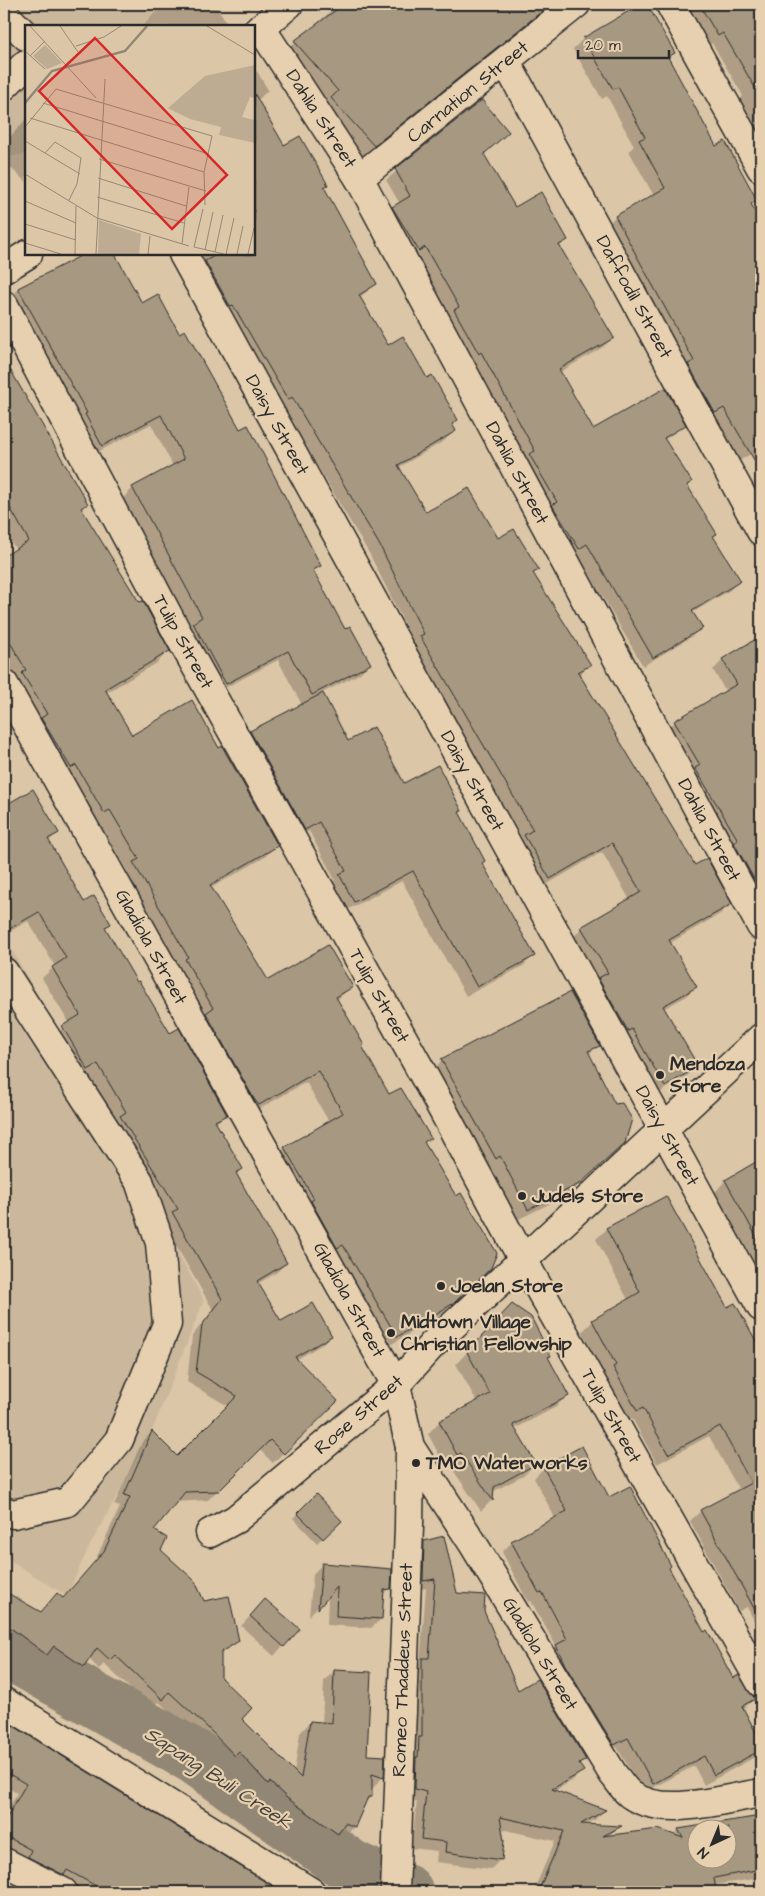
<svg xmlns="http://www.w3.org/2000/svg" width="765" height="1896" viewBox="0 0 765 1896" font-family="'Architects Daughter',sans-serif">
<style>
.built{fill:#cbb89c}
.shadow{fill:#0003;fill-rule:evenodd}
.lines{fill:none;stroke-linecap:round;stroke-linejoin:round}
.river{stroke:#928674;stroke-width:55}
.building{fill:#a79882;stroke:#2b2b2b;fill-rule:evenodd}
.minor-casing{stroke:#2b2b2b;stroke-width:31}
.minor{stroke:#e6d0af;stroke-width:28}
.poi-dot{fill:#2b2b2b;stroke:#e6d0af;stroke-width:2}
.labels{text-anchor:middle;dominant-baseline:central;stroke-width:4.5;stroke-linejoin:round;paint-order:stroke}
.street-label{font-size:19px;fill:#2b2b2b;stroke:#e6d0af}
.poi-label{font-size:19px;font-weight:bold;fill:#2b2b2b;stroke:#e6d0af;text-anchor:start}
.water-label{font-size:20px;font-style:italic;fill:#45423d;stroke:#e6d0af}
.inset-river{fill:none;stroke:#928674;stroke-width:2.5}
.inset-road{fill:none;stroke:#958875;stroke-width:1}
.view{fill:#d62828;fill-opacity:0.15;stroke:#d62828;stroke-width:2.5}
.inset-edge{fill:none;stroke:#2b2b2b;stroke-width:2.5}
</style>
<rect width="100%" height="100%" fill="#dbc6a7"/>
<filter id="ink" filterUnits="userSpaceOnUse"><feTurbulence type="fractalNoise" baseFrequency=".02" numOctaves="2"/><feDisplacementMap in="SourceGraphic" scale="10" xChannelSelector="R" yChannelSelector="G"/><feConvolveMatrix kernelMatrix="1 2 1 2 8 2 1 2 1" color-interpolation-filters="sRGB"/></filter>
<g filter="url(#ink)">
<g class="built">
<path d="M4,4H160L143,26H26V154L4,158Z"/>
<path d="M4,935L204,1300L152,1431L87,1551L67,1596L4,1557Z"/>
</g>
<g class="shadow">
<path d="M162,4H215L229,26H143Z"/>
<path d="M245,4H255L249,9Z"/>
<path d="M326,4H423L431,13L442,4H551L360,158L282,55L332,10Z"/>
<path d="M643,4L674,53L667,59L715,148L756,200L750,206L761,226L757,232L761,239V448L739,461L605,227L615,217L654,196L629,151L634,146L607,96L602,99L573,49L583,39Z"/>
<path d="M682,4H761V136L740,99L743,96L712,43L707,46Z"/>
<path d="M257,71L268,90L257,101L284,147L323,188L376,284L359,298L387,347L427,380L456,420L451,425L454,431L444,441L398,468L425,514L498,540L537,570L533,574L589,665L578,676L695,867L730,904L720,914L670,943L695,987L685,997L663,1009L697,1066L687,1076L654,1096L572,938L582,928L630,900L602,852L539,889L515,846L522,839L410,647L414,643L370,555L282,406L185,254H254V74Z"/>
<path d="M482,101L483,154L514,208L566,240L559,247L613,338L603,347L560,372L593,431L684,425L664,440L690,482L686,486L716,534L712,537L739,581L730,590L692,613L701,628L691,637L643,666L577,553L570,558L446,321L450,317L415,256L383,217L400,204L386,180Z"/>
<path d="M26,119V182L4,162V144Z"/>
<path d="M4,223L10,234L4,240Z"/>
<path d="M85,254H114L141,304L178,335L239,431L320,566L313,572L345,631L369,664L359,674L322,693L348,742L404,785L461,810L458,813L481,863L533,956L523,966L466,996L402,881L343,912L330,886L335,880L309,831L294,839L240,743L251,732L302,705L278,660L215,693L183,634L191,625L123,498L133,488L173,466L151,424L92,455L9,299L19,289Z"/>
<path d="M7,367L86,503L80,509L168,651L157,663L106,693L132,737L276,845L265,857L211,888L268,982L351,987L336,1001L389,1096L429,1138L424,1143L478,1280L441,1315L385,1348L273,1160L285,1148L329,1122L306,1082L247,1116L122,875L127,871L98,821L92,824L4,663V557L16,550L4,529V369Z"/>
<path d="M761,637V904L664,732L675,722L726,692L713,670L723,660Z"/>
<path d="M32,791L57,833L48,842L84,903L109,923L104,928L170,1035L225,1114L216,1124L242,1168L236,1175L286,1263L276,1273L257,1284L280,1323L331,1335L321,1345L296,1360L336,1401L273,1463L259,1449L208,1500L175,1502L152,1530L159,1550L237,1640L220,1655V1679L240,1719L294,1773L300,1733L310,1722L322,1723L324,1681L334,1671L366,1756L383,1757L382,1778L373,1788L370,1787L371,1797L364,1803L354,1827L344,1837L336,1834L327,1843L277,1808L259,1791L258,1793L228,1761L224,1765L197,1737L159,1702L152,1709L104,1664L99,1669L88,1658L73,1676L45,1656L36,1665L4,1641V1593L40,1613L62,1599L94,1563L120,1507L114,1505L142,1442L152,1432L177,1458L228,1406L187,1382L192,1336L213,1310L163,1223L168,1218L111,1127L116,1122L88,1073L78,1079L53,1037L69,1023L42,978L55,966L28,921L4,935V807Z"/>
<path d="M598,1045L588,1055L613,1153L569,1194L517,1220L489,1166L485,1168L432,1071L442,1060Z"/>
<path d="M761,1161V1274L715,1192L725,1181Z"/>
<path d="M607,1229L727,1308L758,1347L761,1346V1634L747,1607L739,1611L690,1521L701,1511L739,1490L709,1436L657,1464L632,1418L626,1421L603,1378L605,1376L582,1332L593,1321L628,1300L596,1239Z"/>
<path d="M501,1317L550,1355L547,1358L567,1395L556,1407L514,1429L535,1464L523,1476L492,1492V1500L481,1511L449,1464L445,1466L428,1434L439,1422L477,1402L456,1364Z"/>
<path d="M544,1468L609,1499L668,1568L703,1634L733,1680L753,1699L743,1710L761,1744V1750L753,1758L704,1785L694,1766L643,1793L617,1747L603,1754L547,1656L556,1646L531,1601L528,1602L502,1552L512,1542L555,1518L534,1478Z"/>
<path d="M315,1496L340,1521L317,1543L293,1518Z"/>
<path d="M425,1543L456,1594L483,1611L517,1692L585,1760L578,1766L582,1771L572,1781L554,1791L604,1810L595,1820L585,1825L619,1827L609,1836H673L678,1830L761,1819V1878L714,1885L715,1890L712,1892H533L555,1841L501,1829V1859L491,1869L436,1862L437,1851L411,1848L417,1802L405,1798L413,1669L420,1662L426,1588L413,1591L415,1553ZM698,1828H728V1858H698Z"/>
<path d="M322,1564L390,1588L382,1595L381,1619L371,1628L327,1625L328,1595L309,1616L313,1574Z"/>
<path d="M256,1610L298,1629L274,1656L241,1626Z"/>
<path d="M4,1721L279,1892H82L4,1849V1818L17,1793L4,1786Z"/>
<path d="M4,1888L15,1892H4Z"/>
</g>
<g class="lines">
<path class="river" d="M4,1649L195,1757L351,1867L406,1892"/>
</g>
<g class="building">
<path d="M344,4H551L374,146L331,98L338,91L294,41Z"/>
<path d="M641,4H647L675,53L668,57L716,146L725,141L757,200L751,204L761,223V472L724,408L715,413L688,364L694,361L615,216L665,188L639,140L645,137L618,87L613,89L583,38Z"/>
<path d="M699,4H761V98L723,33L718,36Z"/>
<path d="M254,93L284,145L300,136L328,185L324,187L377,284L359,295L388,345L403,336L427,378L432,375L458,420L452,424L456,431L398,465L426,512L469,488L498,538L514,529L539,570L533,573L591,665L578,672L695,865L707,858L732,904L669,940L697,987L663,1006L698,1066L665,1087L632,1029L628,1031L598,978L608,973L581,927L641,892L612,843L550,879L524,835L533,830L420,636L424,634L379,544L292,397L288,400L233,305L230,306L205,261L218,254H254Z"/>
<path d="M482,100L509,132L484,154L515,207L541,192L568,240L559,245L614,338L559,369L593,429L665,388L686,425L664,438L692,482L687,485L717,534L713,536L741,581L692,611L703,628L653,658L587,544L579,549L552,505L557,502L529,454L535,451L481,352L479,354L454,310L459,307L425,247L419,251L392,207L410,196L395,169Z"/>
<path d="M84,254H115L142,303L158,294L179,333L185,330L240,429L248,425L321,566L313,570L345,629L350,626L371,664L312,695L288,651L226,684L193,623L202,617L132,487L184,459L161,415L102,446L85,414L87,413L18,288Z"/>
<path d="M4,359L88,504L81,508L139,602L143,601L170,651L105,689L132,735L192,700L219,748L222,746L278,846L210,885L268,980L328,945L353,987L336,997L364,1045L362,1046L389,1094L401,1088L431,1138L424,1142L456,1196L461,1193L497,1253L491,1268L454,1303L397,1337L343,1245L337,1248L311,1201L314,1199L284,1147L343,1113L318,1071L259,1105L254,1099L206,1013L213,1008L185,959L188,957L133,862L139,859L110,810L104,813L76,765L71,768L41,718L47,714L22,673L26,670L4,632V556L29,541L4,497Z"/>
<path d="M761,636V887L759,888L734,843L738,840L695,768L700,765L674,721L737,684L722,659Z"/>
<path d="M323,693L348,741L374,727L404,783L438,765L462,811L459,812L485,861L482,863L535,956L477,987L413,871L354,902L339,874L346,871L319,822L305,830L250,731Z"/>
<path d="M33,789L59,833L48,839L84,902L94,896L111,924L105,927L137,982L139,981L170,1033L179,1028L227,1115L215,1121L243,1169L236,1173L287,1263L257,1281L281,1321L313,1303L332,1336L295,1357L338,1401L284,1454L270,1440L219,1491L185,1492L154,1530L167,1538L161,1550L195,1581L204,1601L229,1596L239,1641L221,1652V1678L252,1708L242,1719L301,1778L310,1721L332,1723L334,1670L371,1672L367,1755L385,1756L384,1778L372,1774V1797H368L355,1827L345,1823L338,1834L287,1798L270,1782L268,1784L239,1752L235,1756L207,1727L169,1692L163,1700L115,1655L110,1660L97,1648L84,1667L54,1646L47,1655L4,1623V1591L41,1612L57,1593L63,1598L104,1551L130,1497L124,1495L152,1431L177,1456L237,1396L196,1372L202,1325L222,1299L172,1212L178,1209L120,1116L126,1112L98,1064L88,1070L62,1026L80,1015L52,967L66,958L39,912L4,932V806Z"/>
<path d="M570,992L600,1046L588,1051L615,1104L622,1103L632,1119L625,1143L581,1183L528,1210L500,1156L496,1159L441,1059Z"/>
<path d="M761,1159V1245L725,1180Z"/>
<path d="M666,1196L727,1307L735,1303L761,1350V1621L700,1510L751,1483L720,1426L668,1454L643,1408L637,1411L613,1367L616,1365L592,1320L640,1292L606,1228Z"/>
<path d="M512,1304L531,1317L551,1356L548,1357L569,1396L513,1425L536,1464L494,1487L493,1501L461,1453L457,1455L439,1421L490,1394L467,1352Z"/>
<path d="M582,1446L609,1497L630,1486L671,1566L669,1568L704,1632L707,1630L733,1678L739,1675L755,1699L742,1706L761,1742V1750L714,1775L704,1756L653,1784L628,1738L614,1745L565,1665L556,1645L567,1639L542,1592L539,1593L511,1541L567,1511L543,1467Z"/>
<path d="M316,1494L342,1521L323,1539L297,1513Z"/>
<path d="M444,1536L457,1593L485,1595L484,1611L518,1690L537,1679L586,1760L579,1764L584,1771L552,1789L606,1810L581,1824L622,1826L603,1836L658,1829L683,1838L678,1829L761,1816V1869L714,1878L716,1890L703,1892H538L564,1831L500,1817L504,1841L502,1860L445,1852L446,1842L421,1839L426,1792L415,1789L416,1757H418L419,1737H422V1658H429L435,1579L423,1581L424,1541ZM698,1828H728V1858H698Z"/>
<path d="M322,1563L392,1569L391,1589L384,1590L382,1619L336,1616L337,1587L318,1609Z"/>
<path d="M265,1599L300,1629L284,1647L250,1616Z"/>
<path d="M4,1720L282,1892H107L67,1870L64,1875L28,1857L31,1850L4,1835V1823L26,1784L4,1771Z"/>
</g>
<g class="lines">
<g class="minor-casing">
<g id="minor">
<path d="M670,4L761,168"/>
<path d="M4,14L26,36"/>
<path d="M261,28L359,178L761,926"/>
<path d="M254,34L289,4"/>
<path d="M506,62L761,531"/>
<path d="M4,86L26,64"/>
<path d="M359,178L576,4"/>
<path d="M183,254L761,1307"/>
<path d="M4,269L28,254"/>
<path d="M4,305L178,634L433,1092L523,1260L761,1683"/>
<path d="M4,684L396,1385L410,1447L472,1542L613,1774C619,1781 624,1790 631,1795C665,1818 723,1799 761,1793"/>
<path d="M4,972L139,1181L160,1243L167,1324L119,1440L68,1502L13,1514L4,1511"/>
<path d="M210,1533L236,1519L396,1385L432,1345L761,1038"/>
<path d="M4,1702L311,1892"/>
<path d="M4,1862L63,1892"/>
<path d="M395,1892L409,1527L410,1447"/>
</g>
</g>
<use href="#minor" class="minor"/>
</g>
</g>
<g class="poi-dot">
<circle cx="660" cy="1075" r="5"/>
<circle cx="522" cy="1196" r="5"/>
<circle cx="441" cy="1286" r="5"/>
<circle cx="391" cy="1333" r="5"/>
<circle cx="416" cy="1463" r="5"/>
</g>
<g class="labels">
<g class="street-label">
<text transform="translate(468 92) rotate(-39)">Carnation Street</text>
<text transform="translate(321 119) rotate(57)">Dahlia Street</text>
<text transform="translate(634 297) rotate(61)">Daffodil Street</text>
<text transform="translate(277 425) rotate(61)">Daisy Street</text>
<text transform="translate(517 473) rotate(62)">Dahlia Street</text>
<text transform="translate(183 642) rotate(61)">Tulip Street</text>
<text transform="translate(472 781) rotate(61)">Daisy Street</text>
<text transform="translate(709 830) rotate(62)">Dahlia Street</text>
<text transform="translate(151 947) rotate(61)">Gladiola Street</text>
<text transform="translate(379 996) rotate(61)">Tulip Street</text>
<text transform="translate(667 1136) rotate(61)">Daisy Street</text>
<text transform="translate(349 1300) rotate(61)">Gladiola Street</text>
<text transform="translate(359 1415) rotate(-41)">Rose Street</text>
<text transform="translate(611 1416) rotate(61)">Tulip Street</text>
<text transform="translate(540 1654) rotate(59)">Gladiola Street</text>
<text transform="translate(403 1670) rotate(-88)">Romeo Thaddeus Street</text>
</g>
<g class="poi-label">
<text x="670" y="1064">Mendoza<tspan x="670" dy="22">Store</tspan></text>
<text x="532" y="1196">Judels Store</text>
<text x="451" y="1286">Joelan Store</text>
<text x="401" y="1322">Midtown Village<tspan x="401" dy="22">Christian Fellowship</tspan></text>
<text x="426" y="1463">TMO Waterworks</text>
</g>
<g class="water-label">
<text transform="translate(218 1778) rotate(33)">Sapang Buli Creek</text>
</g>
</g>
<g transform="translate(25 25)">
<rect width="230" height="230" fill="#dbc6a7"/>
<path d="M20,20L37,38L22,44L8,31ZM230,40V73L225,72L217,92L230,95V118L194,110L196,102L165,94L143,83L180,51ZM74,195L116,209L114,229H73Z" fill="#bdac92"/>
<path class="inset-river" d="M0,78L27,46L100,26L122,1"/>
<path class="inset-road" d="M5,1L71,73M35,1L53,27M182,1L230,30M51,21L79,12L96,1M0,26L20,44M5,31L20,16M18,78L184,129M5,93L179,147M0,102L31,64L187,111L179,147L180,180M0,116L55,149M20,128L30,117L56,133L52,159L44,175M74,134L181,166M0,149L72,193L164,221M73,153L161,181M72,172L159,198M0,176L51,198M178,184L169,222L199,229M0,199L51,215M0,218L36,229M157,219L164,162M180,225L188,187M190,227L198,190M50,229L51,181M71,229L80,54M123,229L125,211M201,229L209,193M212,229L218,201M223,229L229,203"/>
<path class="view" d="M70,13L202,150L147,204L14,66Z"/>
<rect width="230" height="230" class="inset-edge"/>
</g>
<rect width="765" height="1896" fill="none" stroke="#e6d0af" stroke-width="20"/>
<rect x="10" y="10" width="745" height="1876" fill="none" stroke="#2b2b2b" stroke-width="2" filter="url(#ink)"/>
<g transform="translate(712 1844) rotate(224)"><circle r="24" fill="#e6d0af" stroke="#9b8e7a"/>
<path d="M0-4L9 19L0 12L-9 19Z" fill="#2b2b2b"/>
<text y="-8" font-size="14" font-weight="bold" text-anchor="middle" fill="#2b2b2b">N</text>
</g>
<path d="M578 50v8h91v-8" fill="none" stroke="#2b2b2b" stroke-width="2.5"/>
<text x="585" y="50" font-size="15" fill="#2b2b2b" stroke="#e6d0af" stroke-width="4" paint-order="stroke">20 m</text>
</svg>
